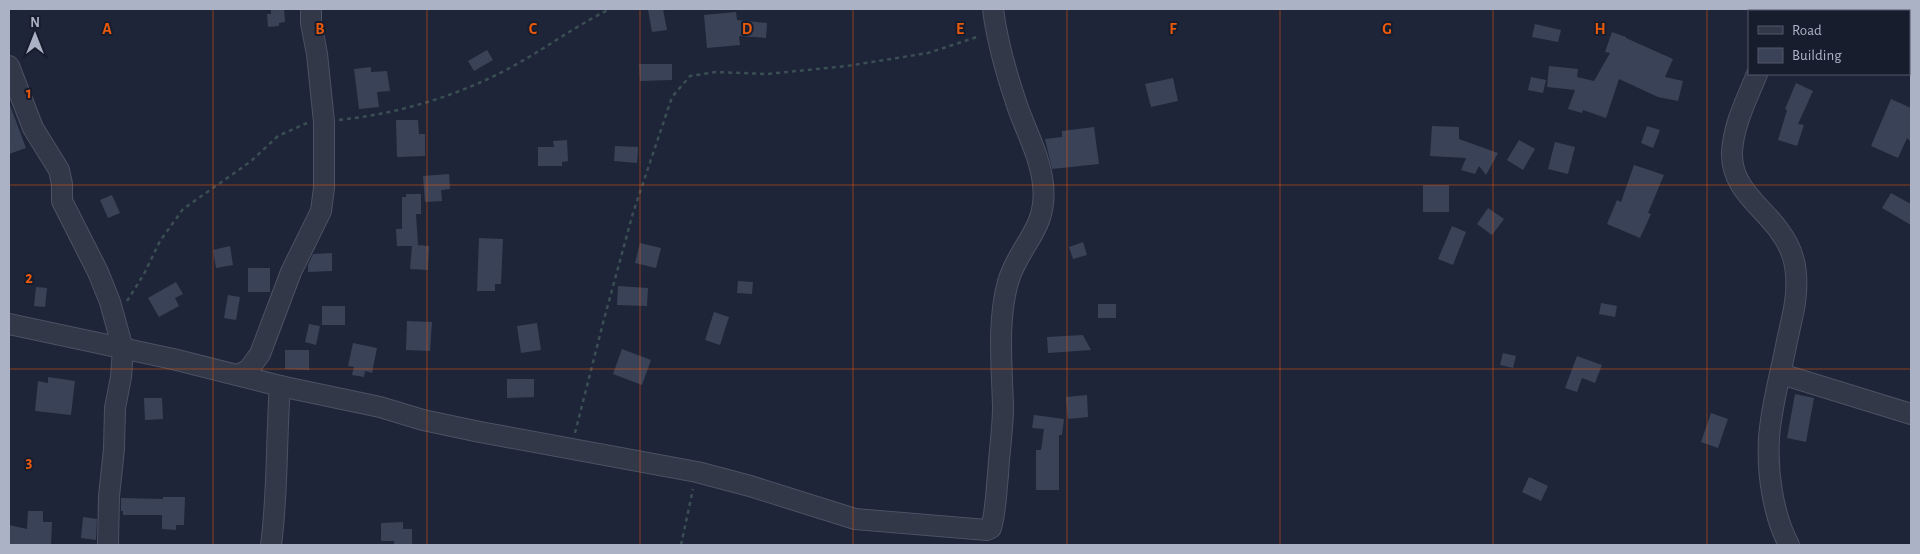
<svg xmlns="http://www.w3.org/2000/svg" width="1920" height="554" viewBox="0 0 1920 554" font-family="'Alegreya Sans',sans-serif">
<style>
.building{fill:#3a4258}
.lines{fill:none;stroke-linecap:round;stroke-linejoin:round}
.minor-casing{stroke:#4c5263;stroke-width:22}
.path{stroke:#3b4e53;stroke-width:2.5;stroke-dasharray:4 4;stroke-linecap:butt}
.minor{stroke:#323848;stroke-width:20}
.grid{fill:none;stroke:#e8590c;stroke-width:1;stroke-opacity:0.55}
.grid-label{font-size:16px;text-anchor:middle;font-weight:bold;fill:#e8590c;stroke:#181d2d;stroke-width:4;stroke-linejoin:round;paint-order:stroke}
</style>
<rect width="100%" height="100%" fill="#1e2538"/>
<g class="building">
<path d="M284,9L285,22L279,23V26L268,27L267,14H271V10Z"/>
<path d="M655,9H663L667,30L652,32L648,10Z"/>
<path d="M736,12L737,20L767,23L766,38L739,36L740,45L707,48L704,15Z"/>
<path d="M1535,24L1561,30L1558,42L1532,37Z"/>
<path d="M1612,32L1626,37V38L1673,59L1665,77L1683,81L1678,101L1658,97L1619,79L1606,118L1583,110L1582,113L1568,109L1575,90L1547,87L1549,66L1578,69L1577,77L1594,81L1610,53L1605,52Z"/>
<path d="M487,50L493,60L474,71L468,61Z"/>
<path d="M639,64H672V80L640,81Z"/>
<path d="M371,67V72L387,71L390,91L377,92L379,107L359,109L354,69Z"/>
<path d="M1531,77L1546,80L1543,93L1528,90Z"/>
<path d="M1173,78L1178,101L1151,107L1145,84Z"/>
<path d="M1796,83L1813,91L1798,124L1804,125L1797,146L1778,140L1787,110L1785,109Z"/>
<path d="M1891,99L1911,108V142L1907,138L1898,158L1871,146Z"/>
<path d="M9,105H10L26,148L9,154Z"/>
<path d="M396,120H418L419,134H425V156L397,157Z"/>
<path d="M1432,126L1459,127V139L1498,153L1486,175L1479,166L1475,174L1461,170L1466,158L1430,156Z"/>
<path d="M1647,126L1660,130L1653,148L1641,143Z"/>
<path d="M1094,127L1099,164L1052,169L1045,139L1062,137V131Z"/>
<path d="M567,140L568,161L562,162V166H538V147H554L553,141Z"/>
<path d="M1519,140L1535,149L1523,170L1507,160Z"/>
<path d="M1555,142L1575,147L1568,174L1548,169Z"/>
<path d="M615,146L638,147L637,163L614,161Z"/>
<path d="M1634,165L1664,175L1648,213L1651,214L1640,238L1607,224L1617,200L1621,202Z"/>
<path d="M449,174L450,189L441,190L442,201L425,202L423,176Z"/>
<rect x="1423" y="185" width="26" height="27"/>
<path d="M1891,193L1911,204V225L1882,208Z"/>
<path d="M406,194H421V214H416L418,245H416L429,246L428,270L410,269L412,246H397L396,229H402V197H406Z"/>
<path d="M112,195L120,213L108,218L100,200Z"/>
<path d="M1488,208L1504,219L1492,235L1477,224Z"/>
<path d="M1452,226L1466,232L1453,265L1438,259Z"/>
<path d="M479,238L503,239L501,284H495V291H477Z"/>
<path d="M1083,242L1087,255L1073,259L1069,247Z"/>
<path d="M640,243L661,248L656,268L635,263Z"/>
<path d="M230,246L233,265L216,268L213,250Z"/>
<path d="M332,253V271L308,272V265L313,254Z"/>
<rect x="248" y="268" width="22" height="24"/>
<path d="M738,281L753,282L752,294L737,293Z"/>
<path d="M176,282L183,294L175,298L179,306L159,317L148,298Z"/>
<path d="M618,286L648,288L647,306L617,305Z"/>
<path d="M36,287L47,288L45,307L34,306Z"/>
<path d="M228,295L240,297L236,320L224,318Z"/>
<path d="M1601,303L1617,306L1615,317L1599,314Z"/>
<rect x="1098" y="304" width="18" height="14"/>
<rect x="322" y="306" width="23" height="19"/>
<path d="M714,312L729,317L720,345L705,340Z"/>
<path d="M407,321L432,322L430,351L406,350Z"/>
<path d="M537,323L541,350L521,353L517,326Z"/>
<path d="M309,324L320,326L316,345L305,342Z"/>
<path d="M1083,335L1091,350L1048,353L1047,337Z"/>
<path d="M353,343L377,348L372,373L365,371L364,377L352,375L354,367L348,366Z"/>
<path d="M622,349L651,360L642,385L613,374Z"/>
<path d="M285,350H309V370L285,369Z"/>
<path d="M1503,353L1516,356L1513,368L1500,365Z"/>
<path d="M1577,356L1602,365L1595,383L1582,378L1577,392L1565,388Z"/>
<path d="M48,377L75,381L71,415L35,411L38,381L48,383Z"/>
<path d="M507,379H534V397L507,398Z"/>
<path d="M1795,394L1814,398L1806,442L1787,438Z"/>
<path d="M1087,395L1088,417L1068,419L1066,397Z"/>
<path d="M144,398H162L163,419L145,420Z"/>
<path d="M1711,413L1728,419L1718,448L1701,442Z"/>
<path d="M1034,415L1064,419L1062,435H1059V490H1036V450H1041L1044,429L1032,428Z"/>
<path d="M1529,477L1548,486L1541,501L1522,492Z"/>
<path d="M163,497H185L184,525H176V530L162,529V515H123V511H121V498L163,499Z"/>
<path d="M28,511H43V522H52L51,545H9V525L27,529Z"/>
<path d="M83,517L97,519L96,540L81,538Z"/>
<path d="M403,522V529H412V544H394V541H381V523Z"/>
</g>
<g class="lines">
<g class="minor-casing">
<g id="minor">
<path d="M1783,11L1784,9"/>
<path d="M9,66L33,128L59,170L62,184V201L98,272L110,302L123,349L121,377L115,408L114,449L109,496L108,545"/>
<path d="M1757,74C1747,99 1733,125 1732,153C1731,187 1760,205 1778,229C1788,242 1795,257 1796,274C1798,299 1792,317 1787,341C1781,373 1771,406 1769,438C1767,473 1773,515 1789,545"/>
<path d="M9,324L173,359L280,386L380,407L423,420L480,432L697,472L750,486L855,519L987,530L991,528C996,511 996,493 998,475C999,452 1003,430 1003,407C1002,366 997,322 1008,282C1019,244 1048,230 1043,184C1040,157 1027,133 1018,108C1007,76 997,42 993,9"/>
<path d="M1781,374L1911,414"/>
<path d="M239,375L249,369L260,354L291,272L321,211L324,188V122L317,54L311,23V9"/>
<path d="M271,545C278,493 276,439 280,386"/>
</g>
</g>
<g class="path">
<path d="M339,120C396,114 454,97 504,71C541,52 573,27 610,9"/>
<path d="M127,301L144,274L160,241L183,209L250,162L278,136L307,123"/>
<path d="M575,433L603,323L633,213L672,97L690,76L716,72L767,74L847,66L928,53L980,36"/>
<path d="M681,545L693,489"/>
</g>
<use href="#minor" class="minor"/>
</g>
<path class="grid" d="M213,9V545M427,9V545M640,9V545M853,9V545M1067,9V545M1280,9V545M1493,9V545M1707,9V545M9,185H1911M9,369H1911"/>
<g class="grid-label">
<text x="107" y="34">A</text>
<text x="320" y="34">B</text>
<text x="533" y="34">C</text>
<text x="747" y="34">D</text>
<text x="960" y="34">E</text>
<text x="1173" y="34">F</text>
<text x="1387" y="34">G</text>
<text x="1600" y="34">H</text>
<text x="29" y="98">1</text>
<text x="29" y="283">2</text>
<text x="29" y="467">3</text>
</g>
<rect width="1920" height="554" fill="none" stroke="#acb2c5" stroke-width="20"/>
<rect x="1748" y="10" width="162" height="65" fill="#181d2d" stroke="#53596a"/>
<rect x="1758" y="26" width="25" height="8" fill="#323848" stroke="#53596a"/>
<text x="1792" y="35" font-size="15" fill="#acb2c5">Road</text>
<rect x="1758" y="48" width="25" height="15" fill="#3a4258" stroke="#53596a"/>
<text x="1792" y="60" font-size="15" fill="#acb2c5">Building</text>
<g transform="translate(35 35)" stroke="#181d2d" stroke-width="4" paint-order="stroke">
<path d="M0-4L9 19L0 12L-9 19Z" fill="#acb2c5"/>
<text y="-8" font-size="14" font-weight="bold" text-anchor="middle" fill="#acb2c5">N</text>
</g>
</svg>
